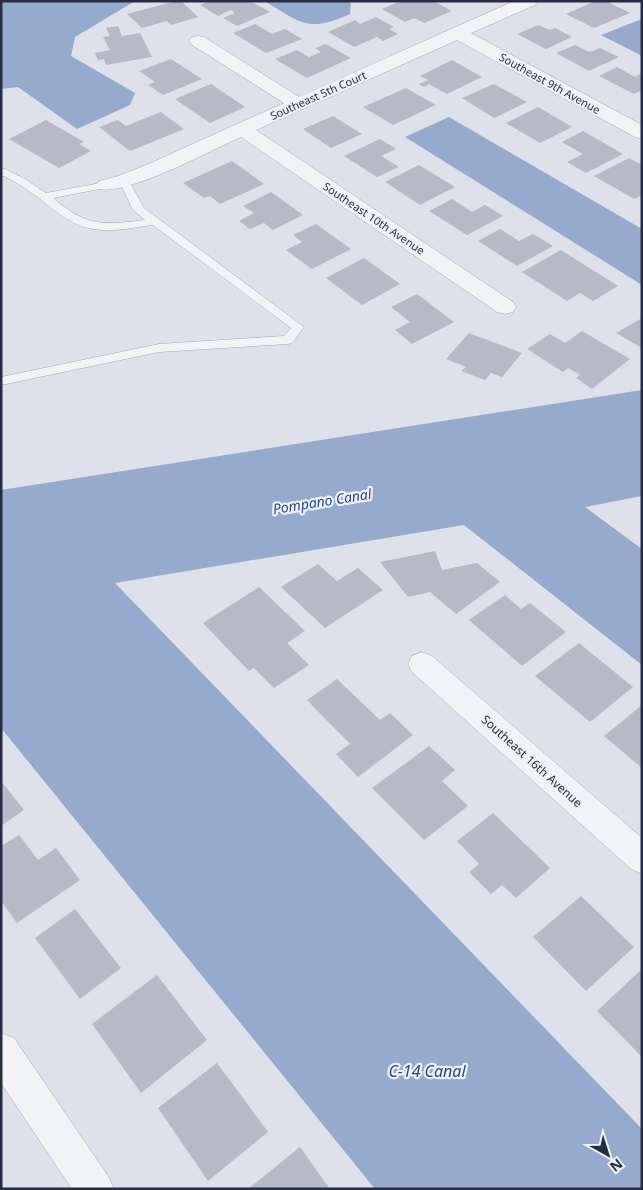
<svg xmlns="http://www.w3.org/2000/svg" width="643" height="1190" viewBox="0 0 643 1190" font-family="'Noto Sans',sans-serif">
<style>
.water{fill:#95aacd}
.building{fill:#b5bac7}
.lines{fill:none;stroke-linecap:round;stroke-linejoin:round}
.service-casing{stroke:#a3a7b4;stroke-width:1}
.minor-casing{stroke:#a3a7b4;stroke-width:1}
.service{fill:#f2f3f7;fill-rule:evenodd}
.minor{fill:#f2f3f7;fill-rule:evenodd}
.labels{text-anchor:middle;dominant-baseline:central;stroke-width:4.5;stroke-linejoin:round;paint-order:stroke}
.far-street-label{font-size:11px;fill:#262d42;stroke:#eef1f7}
.street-label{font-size:12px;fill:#262d42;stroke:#eef1f7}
.water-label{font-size:14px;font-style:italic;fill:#2c467a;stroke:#eef1f7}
.near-water-label{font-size:16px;font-style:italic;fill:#2c467a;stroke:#eef1f7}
</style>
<rect width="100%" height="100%" fill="#dee1e9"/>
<g class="water">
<path d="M3,1H135L75,37L71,56L135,93L130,105L77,129L18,87L1,89V2Z"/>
<path d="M264,1H347L351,3L350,14C307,33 302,23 264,1Z"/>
<path d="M642,19V56L601,35Z"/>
<path d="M449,117L642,229V285L405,137Z"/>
<path d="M642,390V496L585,507L642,549V665L464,525L115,583L642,1129V1189H375L1,728V490Z"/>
</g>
<g class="building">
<path d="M176,1H181L198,17L171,25L167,21L142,28L127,14Z"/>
<path d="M210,1H250L270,12L237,26L223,18L235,13L231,10L218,16L200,5Z"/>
<path d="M401,1H433L452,11L424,23L414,18L405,22L382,9Z"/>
<path d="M595,1H606L630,13L594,28L566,14Z"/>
<path d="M376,17L394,27L389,29L398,34L383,41L377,37L354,47L328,32L355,20L360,24Z"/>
<path d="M255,24L272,34L285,29L302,39L266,53L233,33Z"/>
<path d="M538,25L550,30L555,28L572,37L546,49L517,34Z"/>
<path d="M118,26L122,36L140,33L152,57L106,65L104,59L98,60L95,53L110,50L103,37L110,36L106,28Z"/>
<path d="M326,44L351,58L307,78L275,59L297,50L309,57L321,52L315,48Z"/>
<path d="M575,45L590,52L600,48L619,57L589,71L556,53Z"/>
<path d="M171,59L202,79L163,95L148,85L155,82L139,71Z"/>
<path d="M452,60L482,77L447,94L429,84L424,87L419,84L428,80L420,76Z"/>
<path d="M617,67L635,77L642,73V90L634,94L599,76Z"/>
<path d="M211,84L245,107L210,123L175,99Z"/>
<path d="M494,84L527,102L494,118L462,98Z"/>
<path d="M406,88L436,105L393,125L363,107Z"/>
<path d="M538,107L572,127L540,143L506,123Z"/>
<path d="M161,112L184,129L130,151L99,127L118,120L126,126Z"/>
<path d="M333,116L362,134L331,148L303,129Z"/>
<path d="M46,120L84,142L79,144L91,151L59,168L9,139Z"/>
<path d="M583,131L623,154L586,173L567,162L583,154L562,142Z"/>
<path d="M380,139L396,149L381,156L399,167L377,177L344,156Z"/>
<path d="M629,158L642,165V195L634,199L594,176Z"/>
<path d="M232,161L264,184L220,204L210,196L204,198L183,183Z"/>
<path d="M419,165L455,187L420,205L385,182Z"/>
<path d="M271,192L303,215L273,230L264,223L250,229L239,221L254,213L243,206Z"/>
<path d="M452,199L472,212L485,205L503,216L467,235L429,211Z"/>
<path d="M316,224L351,249L312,269L286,250L302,242L293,235Z"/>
<path d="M500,229L519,241L533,234L553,246L517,266L478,241Z"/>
<path d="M561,250L618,286L593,301L580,293L567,301L522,272Z"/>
<path d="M364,258L400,284L362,305L326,278Z"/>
<path d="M417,294L454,322L412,344L395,330L410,322L391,307Z"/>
<path d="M642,318V348L616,333Z"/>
<path d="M582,331L630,359L592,389L576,378L580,375L568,368L563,372L527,349L550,334L565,343Z"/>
<path d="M469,333L522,353L502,377L491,373L485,380L461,371L466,367L446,359Z"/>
<path d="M435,551L442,570L477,563L500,582L456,614L430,592L408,597L380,562Z"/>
<path d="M318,564L337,581L358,568L383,590L325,628L281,587Z"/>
<path d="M259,587L305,631L287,643L309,665L274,688L254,668L249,671L203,623Z"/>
<path d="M505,595L521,609L530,603L566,632L522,666L469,620Z"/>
<path d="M579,643L633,687L590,722L535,676Z"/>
<path d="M337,679L380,720L390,713L413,735L358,777L336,754L350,744L307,700Z"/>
<path d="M642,705V768L604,736Z"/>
<path d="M429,746L455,770L442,781L468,806L424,840L372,788Z"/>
<path d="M1,781L24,810L1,826Z"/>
<path d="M493,813L550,868L516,898L502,885L491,894L469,872L479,864L457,841Z"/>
<path d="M19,835L38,860L56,848L80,880L17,923L1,901V846Z"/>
<path d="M581,896L634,947L586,991L533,937Z"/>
<path d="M75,909L121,968L80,999L35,938Z"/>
<path d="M642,969V1057L597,1011Z"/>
<path d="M157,975L207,1040L141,1093L92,1024Z"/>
<path d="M217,1063L268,1132L208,1181L158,1108Z"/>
<path d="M300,1147L330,1189H248Z"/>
</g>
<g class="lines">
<g class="service-casing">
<path id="service" d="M5,169L25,179L46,193L106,182L110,183L112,185L110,187L53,198C87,227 102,225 145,220L133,210L119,181L120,179H128L144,208L304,327L292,343L288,344L159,352L1,385V377L159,344L284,336L291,328L153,225C136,227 120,231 103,230C72,229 56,210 33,194C24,187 14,181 4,176H1V170Z"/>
</g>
<g class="minor-casing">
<g id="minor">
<path d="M514,1H537L535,5L471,33L642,125V139L635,137L457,40L256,130L513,302L516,307L513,312L505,314L497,312L241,137C212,150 126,196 99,189L96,185L99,181L118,176L146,165L284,103L192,45L189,41L192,37L198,36L204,37L299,97Z"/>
<path d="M422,652L432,656L642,838V874L631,869L412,672L408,664L412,656Z"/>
<path d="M1,1033L14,1038L108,1176L114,1189H72L1,1083Z"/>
</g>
</g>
<use href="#service" class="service"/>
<use href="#minor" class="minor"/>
</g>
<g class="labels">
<g class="far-street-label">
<text transform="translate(550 83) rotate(29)">Southeast 9th Avenue</text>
<text transform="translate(318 95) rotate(-24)">Southeast 5th Court</text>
<text transform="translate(374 218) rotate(34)">Southeast 10th Avenue</text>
</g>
<g class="street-label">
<text transform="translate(532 761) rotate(42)">Southeast 16th Avenue</text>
</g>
<g class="water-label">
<text transform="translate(322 501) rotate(-9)">Pompano Canal</text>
</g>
<g class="near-water-label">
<text x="427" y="1071">C-14 Canal</text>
</g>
</g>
<rect width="643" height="1190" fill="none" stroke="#262d42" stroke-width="5"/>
<g transform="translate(608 1155) rotate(141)" stroke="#eef1f7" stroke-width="4" paint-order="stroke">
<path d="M0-4L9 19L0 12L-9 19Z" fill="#262d42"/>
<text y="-8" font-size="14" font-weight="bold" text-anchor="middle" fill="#262d42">N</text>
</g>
</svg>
